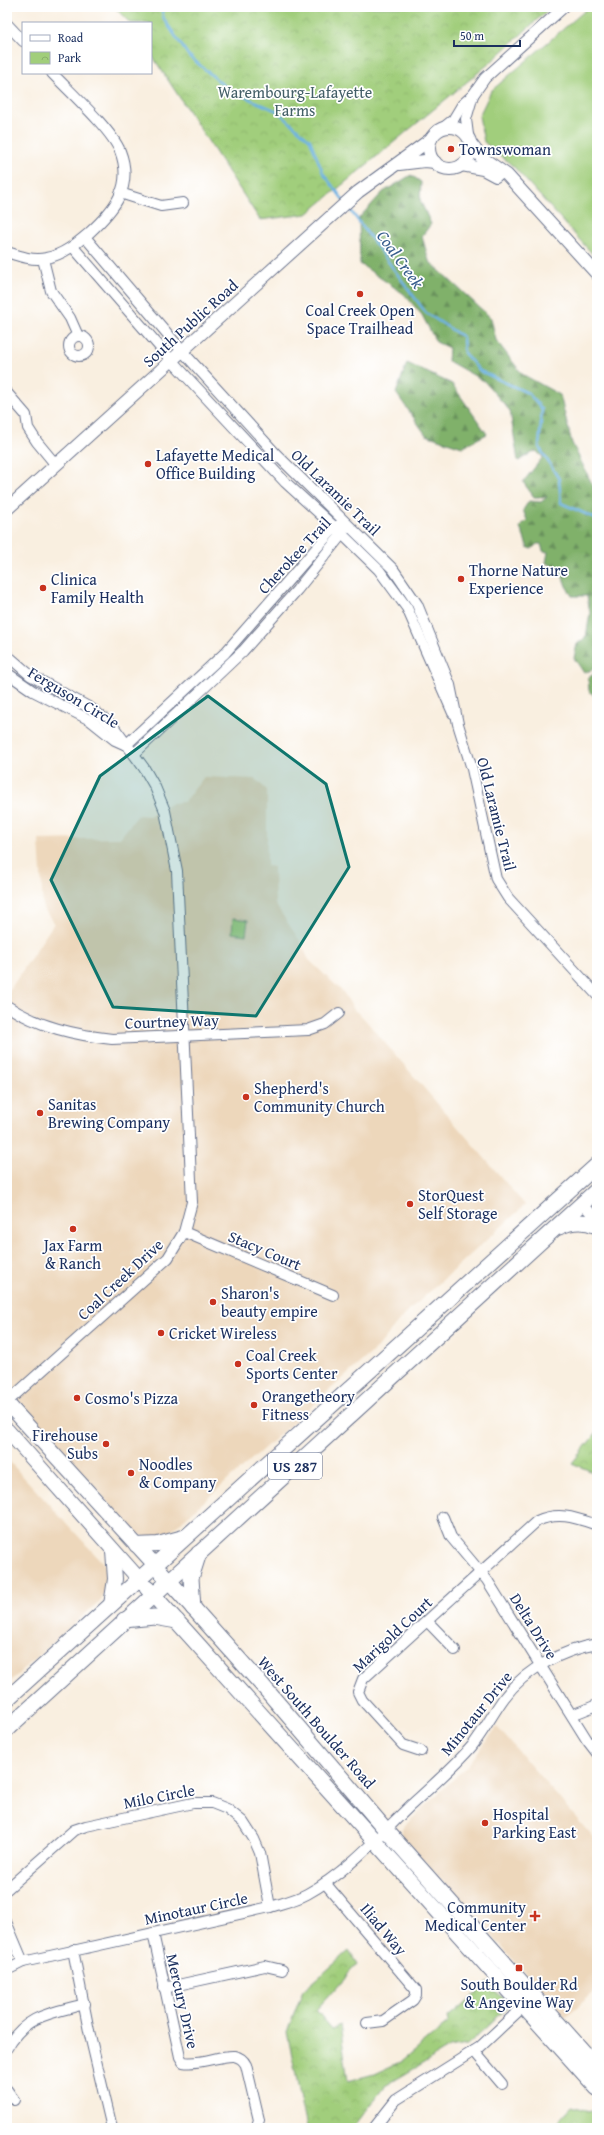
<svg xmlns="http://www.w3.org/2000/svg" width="604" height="2135" viewBox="0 0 604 2135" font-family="'Gentium Book Plus',serif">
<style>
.built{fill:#edd7bb}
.grass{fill:#a1ce7b;stroke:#5e7e6c}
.forest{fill:url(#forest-firs);stroke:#4e7064}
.park{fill:url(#park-crowns);stroke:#5e7e6c}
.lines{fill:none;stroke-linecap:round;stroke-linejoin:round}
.stream{stroke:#6eb3e4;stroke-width:2.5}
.minor-casing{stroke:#69728c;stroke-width:12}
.tertiary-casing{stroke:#69728c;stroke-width:14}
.secondary-casing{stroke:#69728c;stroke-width:16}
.primary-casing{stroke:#69728c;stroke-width:17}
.minor{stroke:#fff;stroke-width:10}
.tertiary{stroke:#fff;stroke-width:12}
.secondary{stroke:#fff;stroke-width:14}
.primary{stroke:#fff;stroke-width:15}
.marked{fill:#0f766e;fill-opacity:0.2;stroke:#0f766e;stroke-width:3;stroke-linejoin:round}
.poi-dot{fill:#c8321e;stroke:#fff;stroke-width:1.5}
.labels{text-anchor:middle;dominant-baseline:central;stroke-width:3.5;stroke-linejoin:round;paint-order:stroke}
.shield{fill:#fff;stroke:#5f6d8e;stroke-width:1}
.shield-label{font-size:15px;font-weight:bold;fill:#1b2f5e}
.park-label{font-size:16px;fill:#435f67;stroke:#fff}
.poi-label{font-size:16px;fill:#1b2f5e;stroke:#fff;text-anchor:start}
.street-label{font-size:16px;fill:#1b2f5e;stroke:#fff}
.water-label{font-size:17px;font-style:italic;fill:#385d8d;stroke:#fff}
</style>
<defs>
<pattern id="forest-firs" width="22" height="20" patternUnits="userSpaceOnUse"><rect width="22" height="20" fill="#80b16b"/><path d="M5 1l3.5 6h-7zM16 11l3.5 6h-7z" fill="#68905b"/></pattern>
<pattern id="park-crowns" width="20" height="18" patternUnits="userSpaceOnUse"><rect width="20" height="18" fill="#a1ce7b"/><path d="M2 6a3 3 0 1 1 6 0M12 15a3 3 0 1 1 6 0" fill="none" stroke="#8ab16d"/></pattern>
</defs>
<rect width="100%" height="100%" fill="#fff"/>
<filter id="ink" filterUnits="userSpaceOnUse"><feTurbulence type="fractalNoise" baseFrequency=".025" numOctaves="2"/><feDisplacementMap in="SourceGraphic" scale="8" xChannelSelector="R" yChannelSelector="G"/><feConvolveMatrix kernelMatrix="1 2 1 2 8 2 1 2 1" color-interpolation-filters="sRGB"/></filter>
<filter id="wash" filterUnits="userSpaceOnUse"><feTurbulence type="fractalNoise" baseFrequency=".012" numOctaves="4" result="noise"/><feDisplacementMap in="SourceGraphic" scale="16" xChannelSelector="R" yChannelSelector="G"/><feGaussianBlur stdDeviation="0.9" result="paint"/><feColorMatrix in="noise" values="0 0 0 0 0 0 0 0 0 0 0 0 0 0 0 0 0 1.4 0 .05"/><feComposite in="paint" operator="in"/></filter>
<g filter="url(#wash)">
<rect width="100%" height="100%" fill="#f9efe0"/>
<g class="built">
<path d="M204,777L255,779L267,790V866L274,867L275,904L300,941L309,960L343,992L355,1011L360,1014L525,1205L403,1316L378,1347L163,1538L150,1539L136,1533L7,1390V994L54,923L43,908L39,840L120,838L138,815L149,816L172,803L184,802Z"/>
<path d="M7,1459L104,1564L111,1578L101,1600L7,1684Z"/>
<path d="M497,1727L597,1842V1990L565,2017L402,1836V1828L468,1765Z"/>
</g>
<g class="grass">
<path d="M589,7H597V259L514,167L484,142L479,116L491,91Z"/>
<path d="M233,918L248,920L246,935L232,933Z"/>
</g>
<g class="forest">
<path d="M411,175L421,182L420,200L431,224L422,236L429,261L491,318L496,340L522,374L560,395L572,443L597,494V698L589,691L588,678L595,673L594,669L584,673L574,658L577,644L586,637L590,613L587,596H572L566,586L560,569L546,563L548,552L543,551L541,544H537L532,549L528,548L520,527L527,520L523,510L529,501L541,502L547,497H534L523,482L543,457L536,451L518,461L510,411L484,381L448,361L449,348L436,342L422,315L404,294L360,264L359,218L383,192Z"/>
<path d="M407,363L452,384L487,434L462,447L426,435L396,393Z"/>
</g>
<g class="park">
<path d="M114,7H551L491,62L307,214L260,220L151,54V23H130Z"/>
<path d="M597,1432V1474L572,1463Z"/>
<path d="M349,1951L357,1964L316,2010L332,2029L340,2025L348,2081L374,2074L402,2061L449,2022L448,2017L489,1982L505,2001L507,2008L467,2045L449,2048L385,2086L353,2128H307L287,2032L303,1991Z"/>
<path d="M572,2106L597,2113V2128H552Z"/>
</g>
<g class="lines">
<g class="stream">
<path d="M161,7L164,19L188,55L229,90L277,111L310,140L323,173L344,201"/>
<path d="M348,207L426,313L463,337L464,353L480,371L528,393L542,409L539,447L559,479L561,503L597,519"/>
</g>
</g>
</g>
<g filter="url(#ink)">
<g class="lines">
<g class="minor-casing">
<g id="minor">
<path d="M7,24L23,41"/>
<path d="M443,128L453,120L462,105L473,95L485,78L564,7"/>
<path d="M468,135L466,119L473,95"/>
<path d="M120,193L161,206L183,203"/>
<path d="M85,237L183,352L277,455L393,569L417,604L450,685L458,724L472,769L496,879L508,898L597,995"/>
<path d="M73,247L172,361L285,482L342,534L379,570L407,608L453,713"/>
<path d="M7,252C19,256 33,261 46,258C63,255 76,244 89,233C114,210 134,187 120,151C111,129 70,92 52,73"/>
<path d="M43,259L51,291L70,318L78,336"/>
<circle cx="79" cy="346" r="10"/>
<path d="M7,393L26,415L28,428L37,442L56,465"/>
<path d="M7,655L30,675L92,709L113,726L144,768L155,787L165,811L177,871L192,1202L184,1232L168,1258L7,1402"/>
<path d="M7,673L33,691L90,720L115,740L126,745"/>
<path d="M126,745L225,653L335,527L340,525"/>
<path d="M134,754L243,651L297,590L342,534L344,527"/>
<path d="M7,1006C39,1027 75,1035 112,1039L308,1030L325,1024L339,1013"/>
<path d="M582,1203L597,1220"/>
<path d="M184,1232L333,1295"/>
<path d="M443,1517L451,1537L487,1580L587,1740L597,1753"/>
<path d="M427,1621L455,1650"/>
<path d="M572,1715L597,1705"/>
<path d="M421,1751L403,1745L362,1700L358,1692L363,1679L537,1521C559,1511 576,1518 597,1525"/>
<path d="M325,1883L416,1990V1995L413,2000L383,2021L367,2023"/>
<path d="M7,1889L74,1830L86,1826L193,1803H212L227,1809L243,1822L254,1839L260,1853L270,1907"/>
<path d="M7,1924L23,1962"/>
<path d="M153,1933L180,2057L183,2062C202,2065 219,2055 234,2056C240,2057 244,2061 246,2065L259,2120L256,2128"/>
<path d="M73,1950L89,2031L112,2128"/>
<path d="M7,1970L23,1962L270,1907C283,1903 296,1900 307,1894C347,1872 379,1836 411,1805C432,1786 454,1767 472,1746C484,1731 493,1713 504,1698C525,1669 563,1650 597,1644"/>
<path d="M164,1988L265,1966L282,1970"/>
<path d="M7,2048C25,2015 51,2013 85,2004"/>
<path d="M474,2051L502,2084"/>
<path d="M7,2090L14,2100"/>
<path d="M374,2128L396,2100L480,2047L527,2003"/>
</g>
</g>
<g class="tertiary-casing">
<g id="tertiary">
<circle cx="450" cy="148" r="21"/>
<path d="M471,144L481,157L507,175L597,274"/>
<path d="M399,164L425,161L435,162"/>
<path d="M462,165L483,169L496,176"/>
<path d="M7,509L358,192L431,139"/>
</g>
</g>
<g class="secondary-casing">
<g id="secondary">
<path d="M7,1403L155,1565"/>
<path d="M7,1430L139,1579"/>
<path d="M136,1545L158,1544L187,1536"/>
<path d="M111,1605L115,1579L113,1550"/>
</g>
</g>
<g class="primary-casing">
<g id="primary">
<path d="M559,1227C571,1221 584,1220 597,1226"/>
<path d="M162,1573L263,1686L386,1830L597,2067"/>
<path d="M147,1588L597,2088"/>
<path d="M193,1608L191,1578L199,1553"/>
<path d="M124,1620L154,1617L177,1621"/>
<path d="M7,1699L597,1165"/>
<path d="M7,1729L597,1190"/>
</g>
</g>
<use href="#minor" class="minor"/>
<use href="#tertiary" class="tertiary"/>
<use href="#secondary" class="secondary"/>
<use href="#primary" class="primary"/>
</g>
</g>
<path class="marked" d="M208,696L326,784L349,867L256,1016L113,1007L51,880L100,776Z"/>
<g class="poi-dot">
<circle cx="451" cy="149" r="4"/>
<circle cx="360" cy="294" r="4"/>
<circle cx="148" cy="464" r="4"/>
<circle cx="461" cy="579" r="4"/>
<circle cx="43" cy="588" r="4"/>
<circle cx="246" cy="1097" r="4"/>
<circle cx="40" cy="1113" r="4"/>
<circle cx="410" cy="1204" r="4"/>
<circle cx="73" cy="1229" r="4"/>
<circle cx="213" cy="1302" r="4"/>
<circle cx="161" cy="1333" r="4"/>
<circle cx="238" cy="1364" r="4"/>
<circle cx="77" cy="1398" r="4"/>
<circle cx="254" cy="1405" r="4"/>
<circle cx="106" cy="1444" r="4"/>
<circle cx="131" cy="1473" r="4"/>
<circle cx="485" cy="1823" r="4"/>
<path d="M533 1910h4v4h4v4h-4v4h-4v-4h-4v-4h4z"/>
<rect x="515" y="1964" width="8" height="8" rx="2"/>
</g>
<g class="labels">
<rect class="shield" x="268" y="1453" width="54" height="26" rx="3"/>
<g class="shield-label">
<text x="295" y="1466">US 287</text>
</g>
<g class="park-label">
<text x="295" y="92">Warembourg-Lafayette<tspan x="295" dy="18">Farms</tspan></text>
</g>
<g class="poi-label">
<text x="459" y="149">Townswoman</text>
<text x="360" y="310" text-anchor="middle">Coal Creek Open<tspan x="360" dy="18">Space Trailhead</tspan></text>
<text x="156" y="455">Lafayette Medical<tspan x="156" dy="18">Office Building</tspan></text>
<text x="469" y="570">Thorne Nature<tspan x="469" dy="18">Experience</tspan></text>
<text x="51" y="579">Clinica<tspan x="51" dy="18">Family Health</tspan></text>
<text x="254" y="1088">Shepherd's<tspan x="254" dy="18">Community Church</tspan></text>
<text x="48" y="1104">Sanitas<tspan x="48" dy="18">Brewing Company</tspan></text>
<text x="418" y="1195">StorQuest<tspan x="418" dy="18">Self Storage</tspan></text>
<text x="73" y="1245" text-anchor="middle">Jax Farm<tspan x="73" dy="18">&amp; Ranch</tspan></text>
<text x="221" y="1293">Sharon's<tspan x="221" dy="18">beauty empire</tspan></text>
<text x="169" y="1333">Cricket Wireless</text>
<text x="246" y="1355">Coal Creek<tspan x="246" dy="18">Sports Center</tspan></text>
<text x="262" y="1396">Orangetheory<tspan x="262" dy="18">Fitness</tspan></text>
<text x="85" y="1398">Cosmo's Pizza</text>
<text x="98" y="1435" text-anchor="end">Firehouse<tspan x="98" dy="18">Subs</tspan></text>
<text x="139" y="1464">Noodles<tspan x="139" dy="18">&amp; Company</tspan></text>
<text x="493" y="1814">Hospital<tspan x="493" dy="18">Parking East</tspan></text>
<text x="526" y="1907" text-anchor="end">Community<tspan x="526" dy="18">Medical Center</tspan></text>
<text x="519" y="1984" text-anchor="middle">South Boulder Rd<tspan x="519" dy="18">&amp; Angevine Way</tspan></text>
</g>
<g class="street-label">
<text transform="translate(190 323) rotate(-42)">South Public Road</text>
<text transform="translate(336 492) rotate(44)">Old Laramie Trail</text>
<text transform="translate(294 555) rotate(-47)">Cherokee Trail</text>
<text transform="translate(74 697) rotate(31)">Ferguson Circle</text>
<text transform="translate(497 814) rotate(76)">Old Laramie Trail</text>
<text transform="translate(172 1021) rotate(-2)">Courtney Way</text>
<text transform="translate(265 1250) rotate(23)">Stacy Court</text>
<text transform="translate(120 1279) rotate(-43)">Coal Creek Drive</text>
<text transform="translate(534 1626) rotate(58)">Delta Drive</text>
<text transform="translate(392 1634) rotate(-43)">Marigold Court</text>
<text transform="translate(476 1713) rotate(-51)">Minotaur Drive</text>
<text transform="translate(317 1722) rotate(49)">West South Boulder Road</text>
<text transform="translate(159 1796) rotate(-11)">Milo Circle</text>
<text transform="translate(196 1908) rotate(-12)">Minotaur Circle</text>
<text transform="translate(384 1929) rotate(50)">Iliad Way</text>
<text transform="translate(183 2001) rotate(77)">Mercury Drive</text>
</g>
<g class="water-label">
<text transform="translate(401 259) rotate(54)">Coal Creek</text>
</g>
</g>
<rect width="604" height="2135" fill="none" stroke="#fff" stroke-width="24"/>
<rect x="22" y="22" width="130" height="52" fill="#ffffff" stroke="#a4acbf"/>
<rect x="30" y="35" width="20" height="6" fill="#ffffff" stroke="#a4acbf"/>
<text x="58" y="42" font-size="12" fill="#1b2f5e">Road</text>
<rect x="30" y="52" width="20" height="12" fill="url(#park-crowns)" stroke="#a4acbf"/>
<text x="58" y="62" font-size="12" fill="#1b2f5e">Park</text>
<path d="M454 40v6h66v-6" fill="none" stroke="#1b2f5e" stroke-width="2"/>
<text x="460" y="40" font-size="12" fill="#1b2f5e" stroke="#ffffff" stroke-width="3" paint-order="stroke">50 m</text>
</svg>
